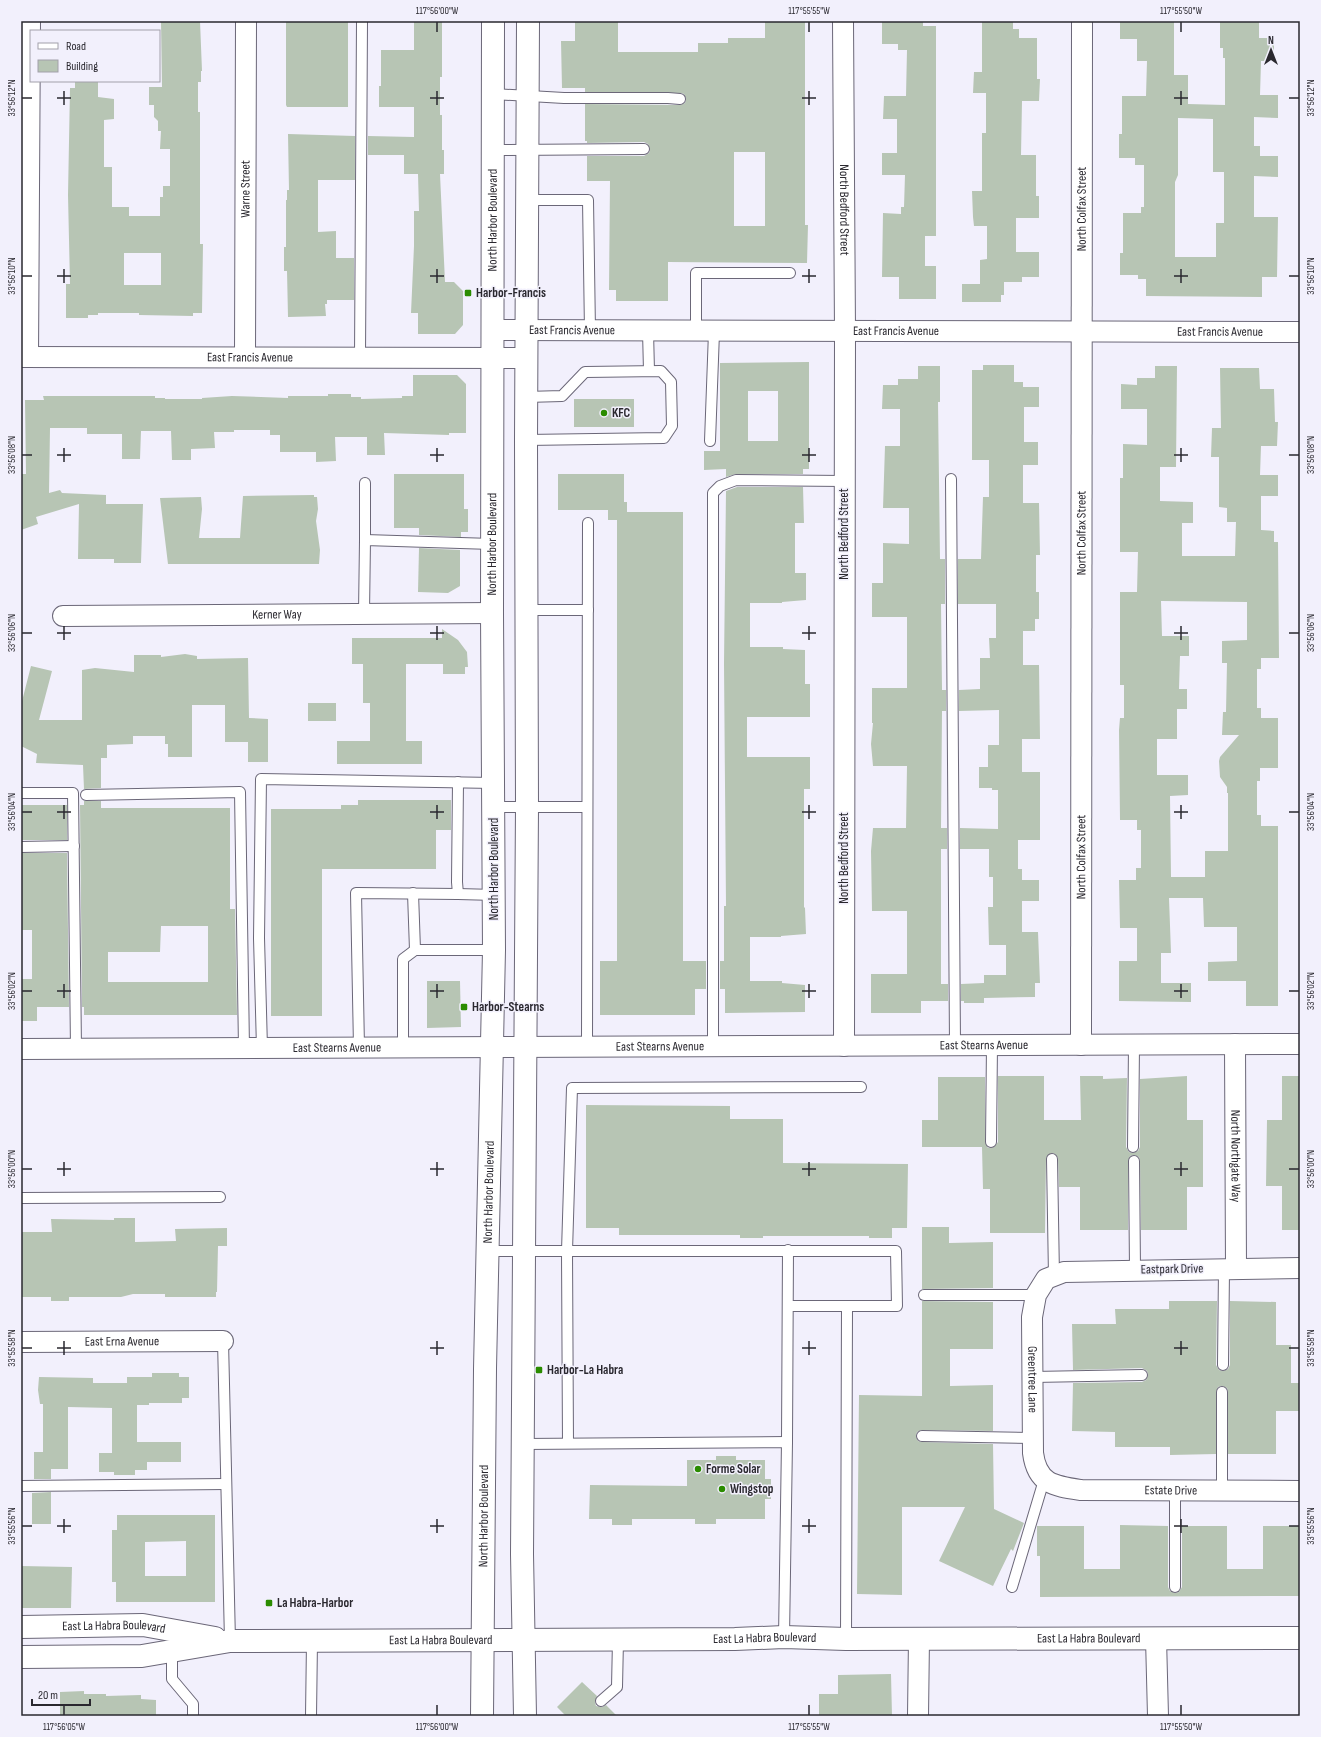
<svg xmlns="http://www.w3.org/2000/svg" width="1321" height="1737" viewBox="0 0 1321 1737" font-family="'Sofia Sans Condensed',sans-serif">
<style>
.building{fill:#b7c5b4;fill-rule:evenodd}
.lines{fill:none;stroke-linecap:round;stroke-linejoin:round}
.service-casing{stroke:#6b6778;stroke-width:12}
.minor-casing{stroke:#6b6778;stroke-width:22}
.secondary-casing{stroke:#6b6778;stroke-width:24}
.primary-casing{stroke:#6b6778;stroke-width:24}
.service{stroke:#fff;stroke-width:10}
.minor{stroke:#fff;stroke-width:20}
.secondary{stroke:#fff;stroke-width:22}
.primary{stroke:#fff;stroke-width:22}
.ticks{fill:none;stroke:#2a282f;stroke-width:1.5}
.poi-dot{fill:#2b8c00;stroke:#f2f0fc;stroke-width:1.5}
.labels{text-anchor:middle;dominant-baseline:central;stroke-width:3;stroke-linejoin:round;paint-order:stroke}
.street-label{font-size:13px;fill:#2a282f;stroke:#f2f0fc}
.poi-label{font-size:13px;font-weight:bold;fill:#2a282f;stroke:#f2f0fc;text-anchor:start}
.neatline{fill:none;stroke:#2a282f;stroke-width:1.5}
.ticks-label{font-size:10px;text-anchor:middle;fill:#2a282f}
</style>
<rect width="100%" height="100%" fill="#f2f0fc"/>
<g class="building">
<path d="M161,21H200L202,71H201V82H198V112H200V244H203L202,313H193V316L139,315V313H98V315H88V318H66V284H70L68,195L70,88H75V81H98V97L114,99V119L104,120V167H112V207H129V216H160V197H163V186H170V149H160L161,131H158V121L154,117V105H149V87H162ZM124,253H161V285H124Z"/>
<path d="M286,21H348V107H287L286,105Z"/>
<path d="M414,21H442V77H440V115H442V150H444V174H440L445,282H454L463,291V325L455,334H418V313H411L414,246V211H419L418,174H404V155H368V136L414,137V107H379V86H381V50H414Z"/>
<path d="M575,21H618V52H698V43H728V38H765V21H805V225H808L807,263L668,262V301H616V290H609L610,181H587V156H644L649,153L650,149L648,144L644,142L587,143V141H585V104L680,105L685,103L686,99L684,94L681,93L585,92V88H562L561,41H575ZM734,152H765V226H734Z"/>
<path d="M882,21H923V26H936V236H925V266H936V299H899V277H882L883,213L901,214V207H904L905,175H882V153H897V119H883L884,96H906L907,50H898V44H882Z"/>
<path d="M982,21H1013V29H1019V38H1037V79H1040L1039,101H1022L1021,155H1036V196H1039V218H1016V252H1039V277H1022V282H1004V295H1001V302H962V284H980V260L987,259V226H974L973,217L972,191H982V133H986V93H973L974,72H982Z"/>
<path d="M1120,21H1174V75H1188V104L1225,105V58H1223V48H1220V21H1259V38H1274V61H1261L1260,95H1278V118L1254,117V146H1260V156H1278V177L1254,176V217H1278L1277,277H1262V297L1146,296V279H1138V275H1120V253H1123V213H1141V207H1144V165H1135V158H1119V134H1122V96H1146L1147,61H1137V39H1120ZM1178,118L1213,119V172H1224V223H1216V257H1175V182L1178,175Z"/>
<path d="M288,134L355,136V180H318V232L336,231V258H354V300H327V304H325L326,316L288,317L287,271H284V247H286V200H287V190H289Z"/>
<path d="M809,362V469H803V474H736L726,477V469L704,470V451H720V363ZM748,391H778V441H748Z"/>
<path d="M983,365H1014V382H1023V387H1039V407H1024V442H1038V465H1023V503H1039L1040,555H1036V592H1039V619H1035V631H1023V665H1039L1040,739H1022V772H1040V840H1018V869H1022V880H1039V901H1022V932H1038L1040,983H1035V997L984,998V1003H964V1001H961V984L984,983V975H1006V945H989L988,907H993V877H989V849H960V828L998,829V790H992V788H979V767H988V745H999V710L959,711V690L980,689V658H990L989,638H996V604H958V559H981L983,497H989V460H972V370H983Z"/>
<path d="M918,366H940V402H938L940,559H945V604H941L942,690H946V711H942L941,828H947V849H941V984H948V1001H921V1013H871V974H907V911H872L871,851L873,828H906L907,766H873L871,744L873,723H872V688H907V617H872V583H883V543L909,544V508H883L885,446H900V409H882L883,385H898V379H918Z"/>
<path d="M1155,366H1177L1176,467H1160V501L1193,502V523H1182V556H1235L1236,522H1227V508L1219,507V457H1211L1212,428H1221L1220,368H1259L1260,389H1274L1275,422H1278L1277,446H1261L1260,475H1278V496H1261V530L1274,531V542H1278L1279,658H1261V669H1257V708H1261V718H1278V768H1260V781H1257V815H1261V826H1278V1006H1246V981H1208V962L1237,961V927H1204L1203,898H1169L1171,953H1161V983H1191V1002L1119,1001V961H1137V928H1120L1119,880H1136V868H1141V830H1137V820H1120L1119,730L1120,718H1124V685H1120V592H1137L1138,552H1120V478H1123V444L1147,445V409H1121V384L1137,385V378H1155ZM1161,601L1247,602V640L1222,641V663H1227L1226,712H1223L1222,735H1239L1220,757L1219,761L1220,777L1227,787V793H1228V851H1205V877H1171L1170,796L1188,795V775H1157V739H1177V709H1187V689H1179L1180,656H1189V636H1162Z"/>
<path d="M413,375H457L466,384V433H449V435L384,433L385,455H367V437H335L336,461L316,462V452H280V435H270V430H234V432H214L215,448L191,449V460H172L171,431H141L140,459H122V434H87V428H50L49,493L60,490L62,493L106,495V504H143L141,563H114V559H78L79,504L36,517L38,524L21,530V474H26L25,400H44L43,396H155V398H165V399H202V398L232,396L288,398V396H328V394H351V397H361V399L402,398V396H413Z"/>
<rect x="574" y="399" width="60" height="28"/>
<path d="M394,474H464V509H468V532H461V537L419,535V528H394Z"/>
<path d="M558,474H624V502H627V512H683V961H706V989H695V1015H600V961H617V520H608V510H558Z"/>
<path d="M737,487H803L804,523H795V573H806V600L782,602V603H750V647H783V649L805,650V684H810V717H747V757H810V789H804V907L805,908L806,934L781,936V937H750V981H782V983L805,985V1012L725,1013V989H720V961H724V906H726L724,664L726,491Z"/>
<path d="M314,495V497H317L318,509L316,521L320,550L319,564H168L160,498L201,497L202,509L199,538H240L243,496Z"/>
<path d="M419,548L460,550V586L448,593L418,592Z"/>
<path d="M442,629L458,640L467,652L468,667H465V674H443V664H406V741H422V764H337V741H370V703H363V664H352V638H442Z"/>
<path d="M185,654L197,656V659L248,658L249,718L268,719V762H248V742H225V705H192V757H168V744H165V736H133V744L107,745V758H101V788L84,789L83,765L36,763L37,754L21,746V705L31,666L52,671L39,720H82V670L95,668L134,672V655H161V657Z"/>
<rect x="308" y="703" width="28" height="18"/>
<path d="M358,800H451V830H436V869H322V1016H271V809H341V805H358Z"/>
<path d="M84,801H101V808H230V909H235L237,1015H84V1007H82L80,805H84ZM161,926H208V982H108V952H160Z"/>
<rect x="21" y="805" width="46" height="35"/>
<path d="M21,853H67L69,1007H37V1021H21V979H32V930H21Z"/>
<path d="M427,981H460L461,1027L427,1028Z"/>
<path d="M998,1076H1044V1120H1081L1080,1076H1103V1079L1127,1078L1126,1147L1129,1152L1133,1153L1138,1151L1140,1147V1079L1187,1076V1120H1203V1187H1187V1230H1141L1140,1161L1139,1157L1134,1155L1130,1156L1128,1161V1230H1080V1187H1059L1058,1158L1055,1154L1052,1153L1047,1156L1046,1159L1045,1233H990V1189H983L982,1147H922V1120H938V1077H985V1142L988,1148L994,1147L998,1142Z"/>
<path d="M1282,1076H1300V1230H1282V1186H1266L1267,1120H1282Z"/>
<path d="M586,1105L730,1106V1119H783V1163L908,1164L907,1228H892V1238H869V1236H763V1238H740V1235H619V1228H586Z"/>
<path d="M114,1218H135V1242L176,1241L175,1229L227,1228V1246H218L217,1292H216V1297H165V1294H133L121,1297H69V1301H51V1297H21V1232H52L51,1219L114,1220Z"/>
<path d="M922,1227H949V1243L993,1242V1288L922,1289Z"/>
<path d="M922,1301L993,1302V1349H950V1386L993,1385V1431L922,1430L917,1432L916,1436L918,1441L922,1442L993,1444L994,1509L1024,1523L1013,1551L1011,1549L993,1586L939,1561L965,1507H902V1595L857,1594L859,1395L922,1396Z"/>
<path d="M1169,1301H1217L1216,1365L1219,1370L1223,1371L1228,1369L1230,1365V1301L1276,1302V1345H1291V1383H1300V1411H1276V1454H1228V1392L1227,1388L1222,1386L1218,1387L1216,1392V1454L1170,1455V1447H1115V1432L1072,1431L1073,1383L1142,1382L1146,1380L1148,1375L1147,1371L1142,1368L1073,1370L1072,1324H1116L1115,1309H1169Z"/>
<path d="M152,1373H179V1377H189V1398H182V1403H149V1405H137V1442H181V1462H147V1470H135V1475H114V1472H99V1453H112V1408L68,1407V1469H51V1479H34V1452H43V1404H40L38,1390L39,1377L93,1378V1383H127V1377H152Z"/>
<path d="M716,1456H736V1460H765V1479H771V1499H765V1519H716V1524H695V1519H632V1525H612V1519H589L590,1485L687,1486V1460H716Z"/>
<path d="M51,1492V1524H32V1493Z"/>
<path d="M117,1515H215V1602H116V1582H112V1530H117ZM186,1541V1576H145V1542Z"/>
<path d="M1120,1525L1168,1526V1587L1170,1591L1175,1593L1179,1592L1182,1587V1526H1227V1569H1263V1526H1300V1596L1040,1597V1556H1037V1526H1084V1569H1120Z"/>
<path d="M21,1566L72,1567L71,1608H21Z"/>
<path d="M891,1674L892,1716H819V1694H838V1675Z"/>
<path d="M582,1682L597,1696L595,1702L596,1706L602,1707L606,1705L617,1716H566L557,1707Z"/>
<path d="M84,1691V1694H106V1696L141,1695V1699L156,1700V1716H60V1692Z"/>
</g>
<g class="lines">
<g class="service-casing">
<g id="service">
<path d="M493,94L564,98H668L680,99"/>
<path d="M493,150L644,149"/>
<path d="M527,200H588L590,331"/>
<path d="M648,331L649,371"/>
<path d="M696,332V273H790"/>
<path d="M360,357L362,21"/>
<path d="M526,440L664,438L672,426L671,382L661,371L585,372L562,396L526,397"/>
<path d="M710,441L714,332"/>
<path d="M951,479L955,1045"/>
<path d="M365,540V483"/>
<path d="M527,610H588"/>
<path d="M364,613L365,540L492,544"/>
<path d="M21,793H73L76,1049"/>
<path d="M86,795L240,792L244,1048"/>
<path d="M494,807H587"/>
<path d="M21,847L74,846"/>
<path d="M413,893L415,950H494"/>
<path d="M458,894L495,895"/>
<path d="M587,1046L588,523"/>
<path d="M713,1046V493L720,486L736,480L844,481"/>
<path d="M359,1047L356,893L458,894L457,882L458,782"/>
<path d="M403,1047V959L415,950"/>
<path d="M262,1048L259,938L261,779L494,783"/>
<path d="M991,1142L992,1045"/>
<path d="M1133,1147L1134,1045"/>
<path d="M1052,1159L1054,1276"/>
<path d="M1134,1161L1135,1270"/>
<path d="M21,1198L220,1197"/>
<path d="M488,1251H896L897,1306H847L846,1639"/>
<path d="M924,1295H1036"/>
<path d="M788,1306H847"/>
<path d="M223,1341L230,1641"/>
<path d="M1223,1365L1224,1269"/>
<path d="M1033,1377L1142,1375"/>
<path d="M922,1436L1033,1438"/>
<path d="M787,1442L788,1250"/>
<path d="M568,1443L567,1251L572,1088L861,1087"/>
<path d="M523,1444L787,1442L784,1637"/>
<path d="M21,1486L226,1484"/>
<path d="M1222,1491V1392"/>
<path d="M1012,1587L1044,1480"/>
<path d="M1175,1587V1491"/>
<path d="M172,1651V1679L193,1704V1716"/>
<path d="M601,1701L617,1687L618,1640"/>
<path d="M311,1716L312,1641"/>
</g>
</g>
<g class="minor-casing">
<g id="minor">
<path id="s1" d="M843,21L845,332L844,1046"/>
<path id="s2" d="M492,330L1300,332"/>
<path id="s3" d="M21,357L527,358"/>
<path d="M28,357L30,21"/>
<path id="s4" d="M245,357L246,21"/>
<path id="s5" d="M63,616L492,613"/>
<path id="s6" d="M1235,1044L1236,1268"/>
<path id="s7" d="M1081,1045L1082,21"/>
<path id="s8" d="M21,1049L1300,1044"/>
<path id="s9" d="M1300,1268L1064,1272L1046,1279L1036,1295L1032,1317L1033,1453C1037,1484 1054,1486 1081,1490L1300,1491"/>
<path id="s10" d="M21,1342L223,1341"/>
<path d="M1156,1638L1158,1716"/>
<path d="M918,1716L919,1638"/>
</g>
</g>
<g class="secondary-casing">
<g id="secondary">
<path id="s11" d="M21,1627L143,1625L215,1638"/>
<path id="s12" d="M21,1657L142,1656L230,1641L735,1639L784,1637L846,1639L1300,1638"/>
</g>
</g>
<g class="primary-casing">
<g id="primary">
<path id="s13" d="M482,1716L485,1369L494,950L492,613L493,21"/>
<path d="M525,1716L522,1554L527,807L526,440L528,21"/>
</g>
</g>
<use href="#service" class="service"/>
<use href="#minor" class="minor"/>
<use href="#secondary" class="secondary"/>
<use href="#primary" class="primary"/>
</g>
<path class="ticks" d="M437,22V32M809,22V32M1181,22V32M64,91V105M437,91V105M809,91V105M1181,91V105M22,98H32M57,98H71M430,98H444M802,98H816M1174,98H1188M1289,98H1299M64,269V283M437,269V283M809,269V283M1181,269V283M22,276H32M57,276H71M430,276H444M802,276H816M1174,276H1188M1289,276H1299M64,448V462M437,448V462M809,448V462M1181,448V462M22,455H32M57,455H71M430,455H444M802,455H816M1174,455H1188M1289,455H1299M64,626V640M437,626V640M809,626V640M1181,626V640M22,633H32M57,633H71M430,633H444M802,633H816M1174,633H1188M1289,633H1299M64,805V819M437,805V819M809,805V819M1181,805V819M22,812H32M57,812H71M430,812H444M802,812H816M1174,812H1188M1289,812H1299M64,984V998M437,984V998M809,984V998M1181,984V998M22,991H32M57,991H71M430,991H444M802,991H816M1174,991H1188M1289,991H1299M64,1162V1176M437,1162V1176M809,1162V1176M1181,1162V1176M22,1169H32M57,1169H71M430,1169H444M802,1169H816M1174,1169H1188M1289,1169H1299M64,1341V1355M437,1341V1355M809,1341V1355M1181,1341V1355M22,1348H32M57,1348H71M430,1348H444M802,1348H816M1174,1348H1188M1289,1348H1299M64,1519V1533M437,1519V1533M809,1519V1533M1181,1519V1533M22,1526H32M57,1526H71M430,1526H444M802,1526H816M1174,1526H1188M1289,1526H1299M64,1705V1715M437,1705V1715M809,1705V1715M1181,1705V1715"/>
<g class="poi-dot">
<rect x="464" y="289" width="8" height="8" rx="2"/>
<circle cx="604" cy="413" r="4"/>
<rect x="460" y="1003" width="8" height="8" rx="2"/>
<rect x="535" y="1366" width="8" height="8" rx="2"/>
<circle cx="698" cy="1469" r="4"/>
<circle cx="722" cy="1489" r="4"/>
<rect x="265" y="1599" width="8" height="8" rx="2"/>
</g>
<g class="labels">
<g class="street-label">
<text stroke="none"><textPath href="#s4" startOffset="168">Warne Street</textPath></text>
<text stroke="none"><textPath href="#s7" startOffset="836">North Colfax Street</textPath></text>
<text stroke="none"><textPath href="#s1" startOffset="189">North Bedford Street</textPath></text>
<text stroke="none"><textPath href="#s13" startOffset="1496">North Harbor Boulevard</textPath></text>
<text stroke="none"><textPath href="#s2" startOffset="80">East Francis Avenue</textPath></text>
<text stroke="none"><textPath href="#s2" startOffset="728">East Francis Avenue</textPath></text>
<text stroke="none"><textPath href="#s2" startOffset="404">East Francis Avenue</textPath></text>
<text stroke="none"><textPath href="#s3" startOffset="229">East Francis Avenue</textPath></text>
<text stroke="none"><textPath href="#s7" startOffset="512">North Colfax Street</textPath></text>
<text transform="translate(844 534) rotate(-90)">North Bedford Street</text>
<text stroke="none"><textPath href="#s13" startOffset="1172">North Harbor Boulevard</textPath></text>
<text stroke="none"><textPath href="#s5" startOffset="214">Kerner Way</textPath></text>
<text stroke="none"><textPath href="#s7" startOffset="188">North Colfax Street</textPath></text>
<text transform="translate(844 858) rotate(-90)">North Bedford Street</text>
<text transform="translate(494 869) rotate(-90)">North Harbor Boulevard</text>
<text stroke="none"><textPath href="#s8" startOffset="963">East Stearns Avenue</textPath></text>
<text stroke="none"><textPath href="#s8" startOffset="639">East Stearns Avenue</textPath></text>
<text stroke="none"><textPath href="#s8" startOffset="316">East Stearns Avenue</textPath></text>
<text stroke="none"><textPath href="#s6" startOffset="112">North Northgate Way</textPath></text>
<text stroke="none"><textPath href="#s13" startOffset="524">North Harbor Boulevard</textPath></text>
<text transform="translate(1172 1269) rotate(-1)">Eastpark Drive</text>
<text stroke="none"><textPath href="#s10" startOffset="101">East Erna Avenue</textPath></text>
<text stroke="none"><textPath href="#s9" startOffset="359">Greentree Lane</textPath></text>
<text stroke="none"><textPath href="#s9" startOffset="590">Estate Drive</textPath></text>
<text stroke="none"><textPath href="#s13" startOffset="200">North Harbor Boulevard</textPath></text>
<text stroke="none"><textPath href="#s11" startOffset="93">East La Habra Boulevard</textPath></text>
<text stroke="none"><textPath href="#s12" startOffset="1069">East La Habra Boulevard</textPath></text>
<text stroke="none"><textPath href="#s12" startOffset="745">East La Habra Boulevard</textPath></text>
<text stroke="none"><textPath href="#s12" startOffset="421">East La Habra Boulevard</textPath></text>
</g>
<g class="poi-label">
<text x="476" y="293">Harbor-Francis</text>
<text x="612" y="413">KFC</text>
<text x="472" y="1007">Harbor-Stearns</text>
<text x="547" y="1370">Harbor-La Habra</text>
<text x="706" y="1469">Forme Solar</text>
<text x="730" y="1489">Wingstop</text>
<text x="277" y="1603">La Habra-Harbor</text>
</g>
</g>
<rect width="1321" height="1737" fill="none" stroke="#f2f0fc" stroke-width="44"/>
<rect x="30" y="30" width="130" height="52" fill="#f2f0fc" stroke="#a2a0aa"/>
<rect x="38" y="43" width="20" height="6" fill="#ffffff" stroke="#a2a0aa"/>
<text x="66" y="50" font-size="12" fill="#2a282f">Road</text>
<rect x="38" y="60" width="20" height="12" fill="#b7c5b4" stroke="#a2a0aa"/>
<text x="66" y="70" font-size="12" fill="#2a282f">Building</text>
<g transform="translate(1271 50)" stroke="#f2f0fc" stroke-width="3" paint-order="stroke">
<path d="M0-3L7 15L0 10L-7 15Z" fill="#2a282f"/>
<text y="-6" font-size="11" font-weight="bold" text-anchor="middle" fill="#2a282f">N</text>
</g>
<path d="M32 1699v6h58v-6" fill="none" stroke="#2a282f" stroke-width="2"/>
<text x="38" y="1699" font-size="12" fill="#2a282f" stroke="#f2f0fc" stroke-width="3" paint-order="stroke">20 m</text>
<rect x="22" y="22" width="1277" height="1693" class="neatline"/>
<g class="ticks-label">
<text x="437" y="14">117°56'00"W</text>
<text x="809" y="14">117°55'55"W</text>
<text x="1181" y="14">117°55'50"W</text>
<text transform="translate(11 98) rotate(-90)" y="4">33°56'12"N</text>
<text transform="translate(1310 98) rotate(-90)" y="4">33°56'12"N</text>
<text transform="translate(11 276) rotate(-90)" y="4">33°56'10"N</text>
<text transform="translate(1310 276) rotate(-90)" y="4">33°56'10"N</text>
<text transform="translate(11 455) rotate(-90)" y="4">33°56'08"N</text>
<text transform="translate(1310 455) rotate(-90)" y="4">33°56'08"N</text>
<text transform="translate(11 633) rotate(-90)" y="4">33°56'06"N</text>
<text transform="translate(1310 633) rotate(-90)" y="4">33°56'06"N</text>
<text transform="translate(11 812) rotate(-90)" y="4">33°56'04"N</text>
<text transform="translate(1310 812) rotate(-90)" y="4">33°56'04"N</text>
<text transform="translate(11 991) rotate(-90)" y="4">33°56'02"N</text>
<text transform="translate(1310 991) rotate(-90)" y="4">33°56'02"N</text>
<text transform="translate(11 1169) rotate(-90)" y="4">33°56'00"N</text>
<text transform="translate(1310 1169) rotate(-90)" y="4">33°56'00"N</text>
<text transform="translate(11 1348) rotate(-90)" y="4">33°55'58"N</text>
<text transform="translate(1310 1348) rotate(-90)" y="4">33°55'58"N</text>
<text transform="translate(11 1526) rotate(-90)" y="4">33°55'56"N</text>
<text transform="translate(1310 1526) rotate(-90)" y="4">33°55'56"N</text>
<text x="64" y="1730">117°56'05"W</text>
<text x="437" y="1730">117°56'00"W</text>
<text x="809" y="1730">117°55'55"W</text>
<text x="1181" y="1730">117°55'50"W</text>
</g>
</svg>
